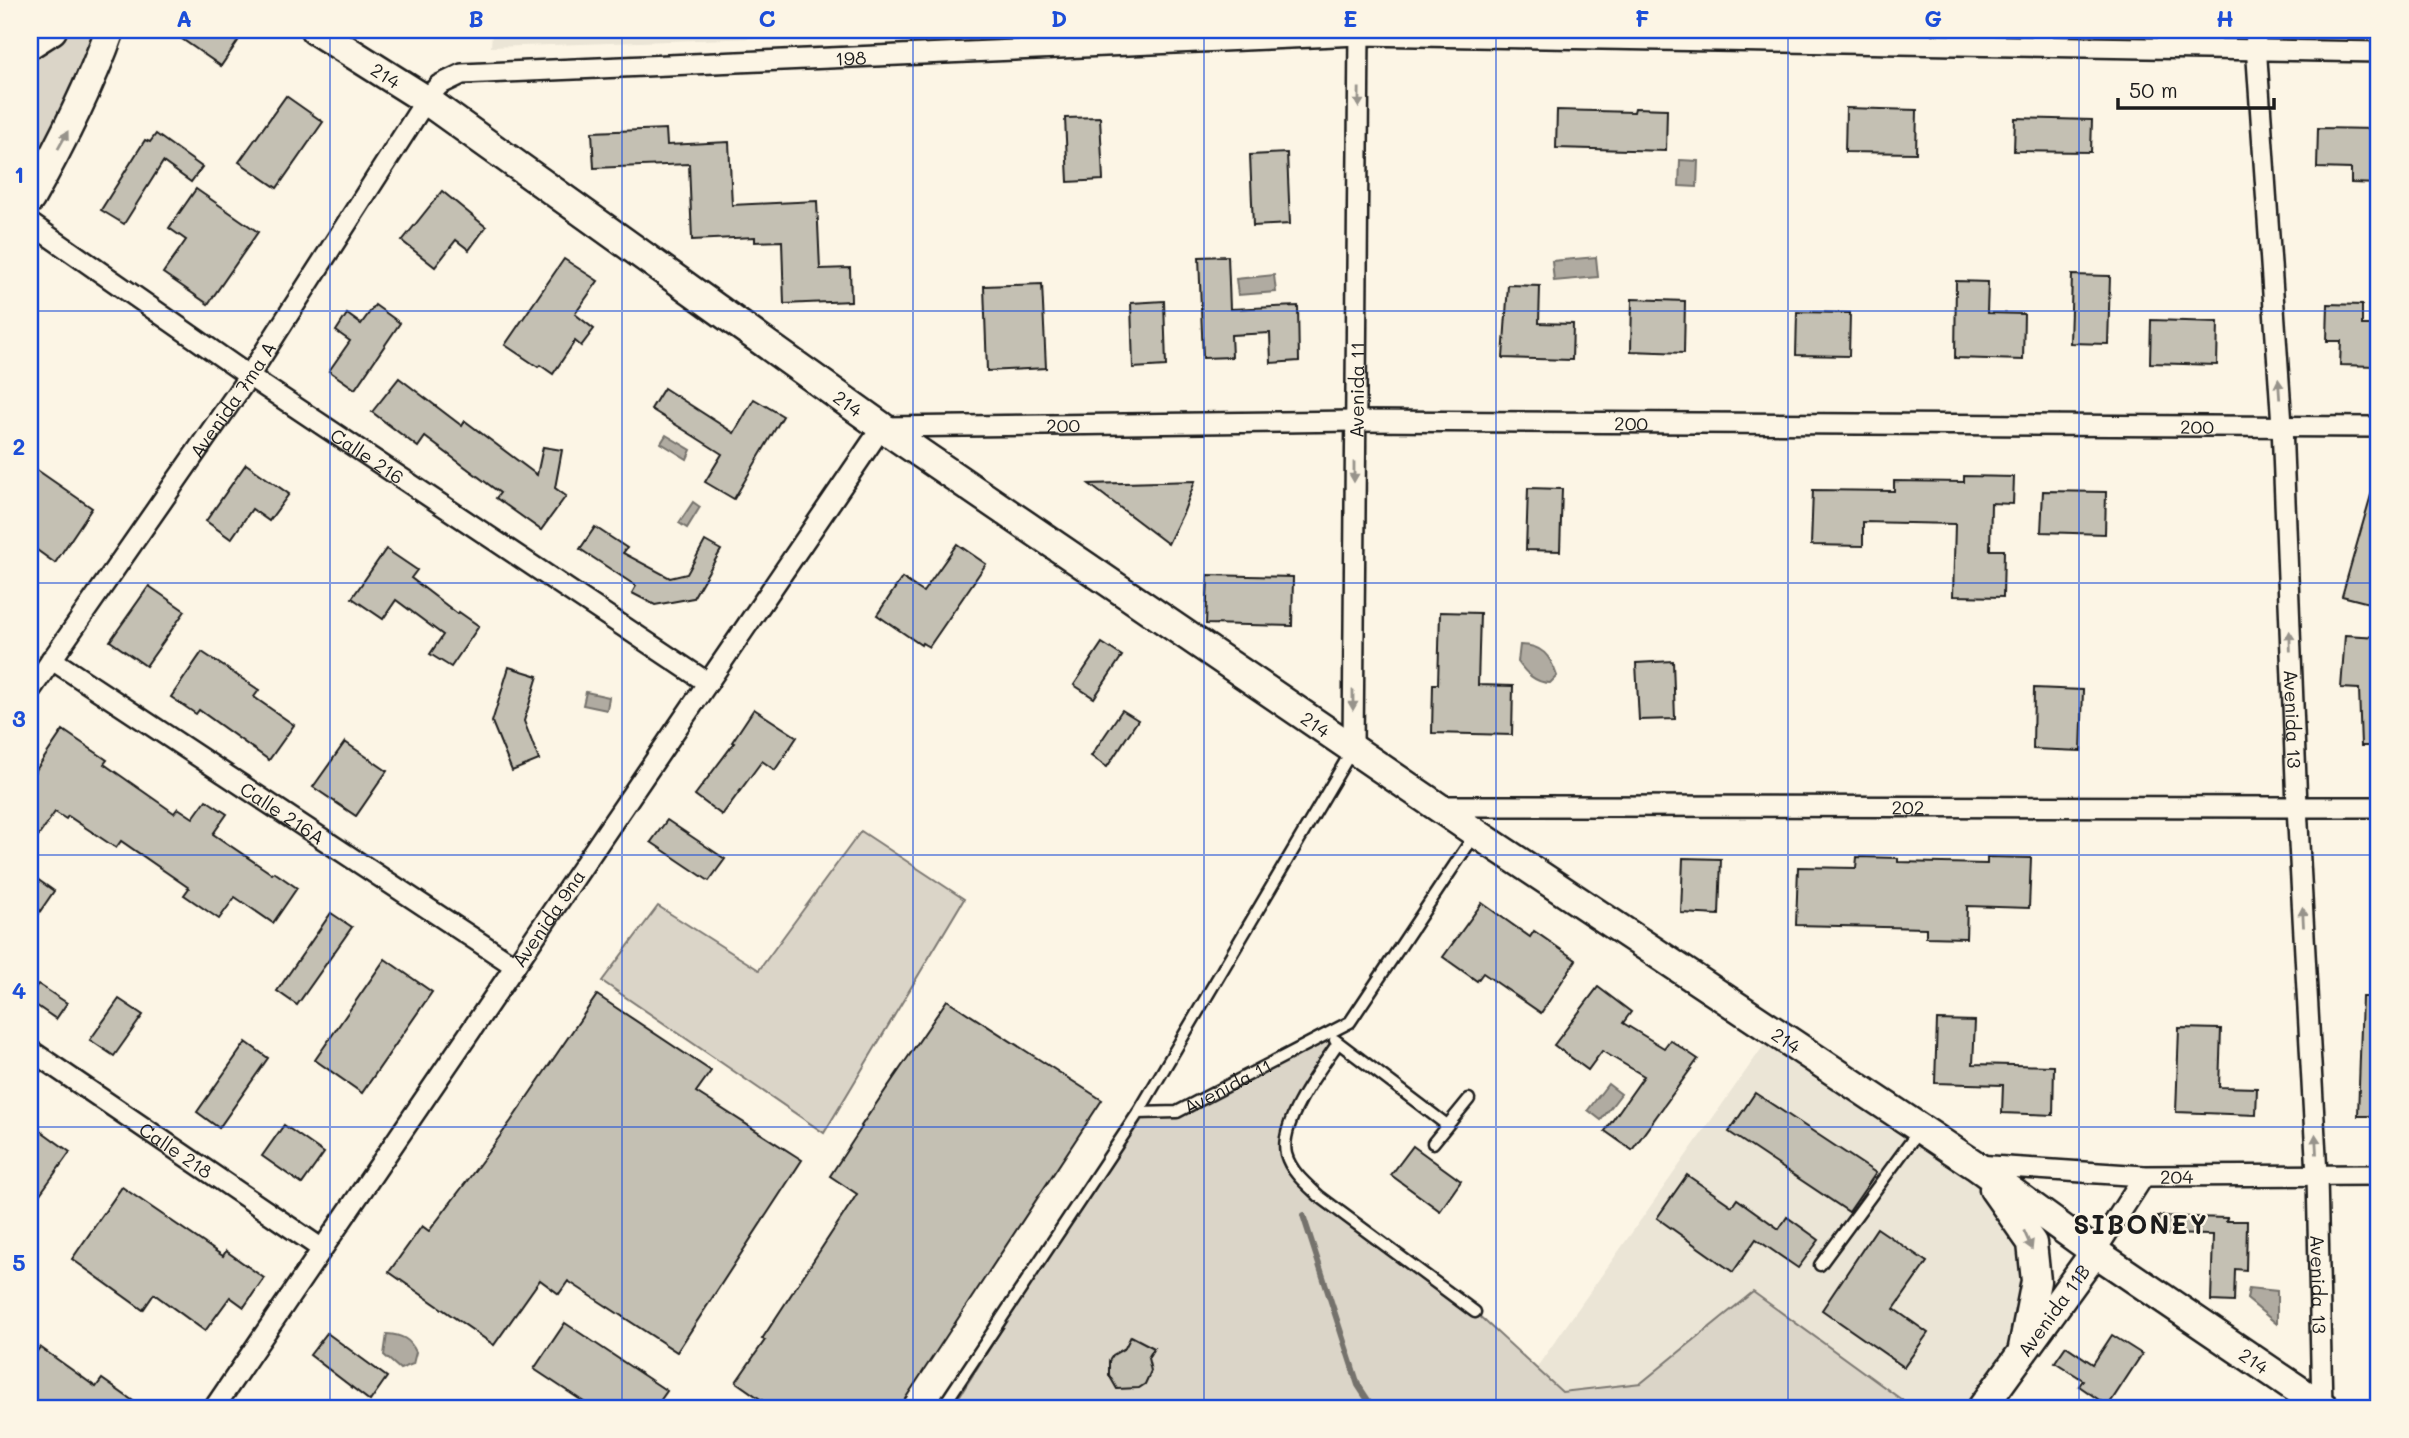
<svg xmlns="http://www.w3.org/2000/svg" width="2409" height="1438" viewBox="0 0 2409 1438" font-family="Mali,sans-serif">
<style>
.built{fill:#ebe5d6}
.green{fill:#dbd5c8;stroke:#7c7872;stroke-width:2}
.water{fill:#b0aba1;stroke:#75726c;stroke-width:2}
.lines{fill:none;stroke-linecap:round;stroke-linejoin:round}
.stream{stroke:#75726c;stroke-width:6}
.building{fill:#c4c0b3;stroke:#1c1c1c;stroke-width:2}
.lane-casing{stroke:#1c1c1c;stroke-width:15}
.street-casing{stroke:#1c1c1c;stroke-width:24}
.secondary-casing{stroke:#1c1c1c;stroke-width:33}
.lane{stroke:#fcf5e5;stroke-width:10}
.street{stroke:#fcf5e5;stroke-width:19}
.secondary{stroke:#fcf5e5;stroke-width:28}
.oneway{fill:#97938b}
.grid{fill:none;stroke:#1d4ed8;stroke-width:2;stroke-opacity:0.55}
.labels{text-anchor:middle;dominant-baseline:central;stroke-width:5;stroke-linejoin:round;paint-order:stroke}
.street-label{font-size:19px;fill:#1c1c1c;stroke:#fcf5e5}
.district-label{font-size:26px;font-weight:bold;letter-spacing:2px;fill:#1c1c1c;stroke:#fcf5e5}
.neatline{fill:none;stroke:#1d4ed8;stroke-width:2.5}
.grid-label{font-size:23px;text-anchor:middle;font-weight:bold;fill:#1d4ed8}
</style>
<rect width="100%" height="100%" fill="#fcf5e5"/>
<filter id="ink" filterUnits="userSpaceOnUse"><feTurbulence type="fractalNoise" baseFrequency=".0143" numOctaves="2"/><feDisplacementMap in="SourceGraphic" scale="14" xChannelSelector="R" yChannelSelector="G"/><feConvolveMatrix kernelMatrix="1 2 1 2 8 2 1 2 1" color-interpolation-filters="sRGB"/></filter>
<g filter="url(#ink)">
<g class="built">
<path d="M492,30H995L491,47Z"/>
<path d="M1774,1031L1975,1165L2032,1243L2023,1348L1982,1408H1508Z"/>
</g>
<g class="green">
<path d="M71,30H95L71,102L30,180V58Z"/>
<path d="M861,831L964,899L824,1133L602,981L658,906L759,970Z"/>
<path d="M1329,1035L1338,1043L1297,1109L1285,1150L1297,1176L1475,1312L1562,1392L1641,1383L1753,1292L1913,1408H952L1138,1113L1177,1112Z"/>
</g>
<g class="water">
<path d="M1680,160L1698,161L1697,187L1679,186Z"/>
<path d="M1596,257L1598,277L1554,281L1552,261Z"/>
<path d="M1274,275L1276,292L1238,295L1236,279Z"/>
<path d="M666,435L691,450L687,459L661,443Z"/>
<path d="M693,502L700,507L687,528L679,523Z"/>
<path d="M1520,645C1542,645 1550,655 1557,676L1550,683C1535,683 1526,673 1518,662Z"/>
<path d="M586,692L609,697L607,710L583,705Z"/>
<path d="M1608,1084L1621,1094L1601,1120L1588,1110Z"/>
<path d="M2249,1288L2277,1291V1324L2247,1299Z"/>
<path d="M387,1334C402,1335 410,1339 416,1352L413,1364L400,1369L384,1355Z"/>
</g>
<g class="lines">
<path class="stream" d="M1303,1215L1358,1385L1373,1408"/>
</g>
<g class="building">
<path d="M169,30H222L238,41L221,66Z"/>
<path d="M286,96L323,122L277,188L239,162Z"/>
<path d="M1635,108L1667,109L1666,151L1556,148L1557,110L1634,112Z"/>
<path d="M1846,108L1917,110L1916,153L1845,152Z"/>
<path d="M1100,117L1103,180L1068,182L1065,118Z"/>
<path d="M2015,118L2092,120L2091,152L2014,151Z"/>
<path d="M2318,128L2377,129L2379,184L2351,183V169L2317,168Z"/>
<path d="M666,129L667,145L729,142L732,205L817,201L820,269L850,268L851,301L784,304L782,241L755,242V237L692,240L689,164L594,168L592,132Z"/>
<path d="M156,134L202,167L191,182L163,162L124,224L101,210L145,140L150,142Z"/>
<path d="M1287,153L1290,224L1253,226L1250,155Z"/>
<path d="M196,189L258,232L208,304L163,273L186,240L169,228Z"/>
<path d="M442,191L486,227L469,250L456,240L435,267L402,241Z"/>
<path d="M1228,256L1230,309L1298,306L1299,361L1271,363L1270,333L1231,335L1232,357L1203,358L1199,257Z"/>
<path d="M564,259L598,281L575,314L594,329L581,346L575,341L553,374L540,365L538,367L505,345Z"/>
<path d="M2072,275L2110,276L2108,344L2070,343Z"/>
<path d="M1956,281L1988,282L1987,313L2024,314L2023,360L1955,358Z"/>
<path d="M1042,284L1046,368L987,371L984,286Z"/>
<path d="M1508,285L1540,286L1539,323L1573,324L1572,360L1503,358Z"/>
<path d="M1632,299L1685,301L1684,353L1631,351Z"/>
<path d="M1164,301L1166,366L1133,368L1131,303Z"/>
<path d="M2328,304L2362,305V325H2378L2376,366L2340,365L2341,341H2327Z"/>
<path d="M375,305L400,323L355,389L329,371L350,341L336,331L347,314L361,324Z"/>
<path d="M1797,312L1850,313L1849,356L1796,355Z"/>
<path d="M2151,320L2218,322L2217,365L2150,363Z"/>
<path d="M399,378L462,426L465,421L537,475L543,447L562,450L555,488L566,496L541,530L496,498L500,493L425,437L418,447L372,412Z"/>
<path d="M664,388L734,433L754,399L783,416L734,499L705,482L722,454L651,409Z"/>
<path d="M246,464L289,494L269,521L252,509L231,539L206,521Z"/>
<path d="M30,465L92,508L55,563L30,545Z"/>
<path d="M1964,476L2014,477L2013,504L1991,503L1990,550H2004L2003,597L1953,596L1955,524L1863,522V546L1811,545L1813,490L1894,491V481L1964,482Z"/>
<path d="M1195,481L1184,511L1168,544L1089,484Z"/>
<path d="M2375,481L2379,482V566L2369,603L2342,596Z"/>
<path d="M1528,488L1562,489L1560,551L1526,550Z"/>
<path d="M2043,491L2106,492L2105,534L2041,532Z"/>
<path d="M595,527L627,548L623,553L670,578L687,574L705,541L721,550L693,598L655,605L632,593L636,586L580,549Z"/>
<path d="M957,544L986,564L929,647L922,643L921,645L877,615L902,578L923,592Z"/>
<path d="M386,549L417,570L411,578L458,614L459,612L479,626L451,667L430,654L443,635L396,600L383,619L352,598Z"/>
<path d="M1208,575L1293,577L1292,626L1206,624Z"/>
<path d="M149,586L185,611L146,666L110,641Z"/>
<path d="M1440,612L1480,613L1478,685L1513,686L1512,735L1432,733L1433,684H1438Z"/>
<path d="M2345,635L2379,637V746H2361L2359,689L2341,688Z"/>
<path d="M1102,643L1122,656L1094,698L1074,685Z"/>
<path d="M202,652L259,690L254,697L294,725L269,760L199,710L196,714L171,697Z"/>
<path d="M1673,661L1675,719L1639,720L1636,663Z"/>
<path d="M509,667L538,676L524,721L539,760L512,771L492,722Z"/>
<path d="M2034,688L2083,690L2081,751L2033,749Z"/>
<path d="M754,709L797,737L775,770L762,761L722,815L695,795L734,743L732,742Z"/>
<path d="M1122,710L1138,720L1107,767L1091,756Z"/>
<path d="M63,730L107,760L104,764L174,813L178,808L193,818L206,800L227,814L213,834L272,874L274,872L297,888L273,923L235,897L219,919L184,895L189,888L121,841L116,848L68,816L66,819L55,812L30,848V779Z"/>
<path d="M345,742L387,771L356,816L313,787Z"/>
<path d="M667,820L725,859L709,881L651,842Z"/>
<path d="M1857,857L1898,858V862L1987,864V857L2031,858L2029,908L1967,906L1966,938L1926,937V928L1796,925L1798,867L1856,868Z"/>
<path d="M1683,858L1721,859L1719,915L1681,913Z"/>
<path d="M30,874L54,891L30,926Z"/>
<path d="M1482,903L1530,937L1534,931L1576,960L1541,1013L1483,973L1477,981L1443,957Z"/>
<path d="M331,913L352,927L297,1005L277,991Z"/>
<path d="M385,959L432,992L362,1093L315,1060Z"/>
<path d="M38,984L67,1003L56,1019L30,1001V995Z"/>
<path d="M1598,987L1631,1012L1623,1023L1664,1048L1670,1040L1698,1059L1632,1150L1605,1131L1644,1076L1602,1051L1588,1070L1554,1045Z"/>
<path d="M597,995L711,1071L696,1092L802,1160L677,1352L568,1281L559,1294L540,1280L494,1345L389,1272L422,1226L429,1231L470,1177L511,1121Z"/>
<path d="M2362,997H2379V1116H2358Z"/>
<path d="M119,999L143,1015L114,1056L90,1040Z"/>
<path d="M947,1000L1102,1100L899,1408H773L736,1382L765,1340L762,1339L857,1194L830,1176L862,1127L861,1126Z"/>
<path d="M1937,1020L1975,1021L1973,1064L2054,1066L2053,1115L2002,1113L2003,1085L1935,1083Z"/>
<path d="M2179,1028L2221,1029L2219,1087L2257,1088L2256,1115L2176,1112Z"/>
<path d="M246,1042L268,1058L219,1128L197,1112Z"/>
<path d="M1755,1093L1876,1173L1849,1212L1729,1132Z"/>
<path d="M30,1123L70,1152L30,1208Z"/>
<path d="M284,1125L324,1153L302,1184L262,1156Z"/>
<path d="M1413,1146L1461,1181L1440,1211L1391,1175Z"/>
<path d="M1687,1175L1732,1206L1737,1199L1779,1229L1787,1217L1819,1240L1798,1268L1756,1239L1733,1272L1657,1218Z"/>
<path d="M122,1187L223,1256L226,1251L264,1278L244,1307L230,1297L205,1331L154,1294L143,1310L72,1259Z"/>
<path d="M2158,1216L2227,1218L2226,1221H2247L2246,1270L2235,1269L2234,1302L2211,1301L2213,1235L2157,1234Z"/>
<path d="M1877,1228L1927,1262L1894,1309L1928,1333L1904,1367L1822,1310Z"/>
<path d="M565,1323L667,1391L655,1408H593L534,1369Z"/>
<path d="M327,1333L387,1377L370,1401L310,1355Z"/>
<path d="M2112,1335L2142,1354L2108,1406L2079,1386L2083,1380L2055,1362L2066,1346L2093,1364Z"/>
<path d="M1131,1336L1154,1348L1148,1358L1151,1371L1145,1384L1139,1388L1117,1389L1109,1375V1361L1113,1355L1125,1348Z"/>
<path d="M40,1347L96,1387L102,1379L143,1408H30V1361Z"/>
</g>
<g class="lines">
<g class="lane-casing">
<g id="lane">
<path d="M1335,1040L1447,1125"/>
<path d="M1338,1043C1321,1068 1279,1122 1286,1154C1291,1172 1306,1184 1319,1196L1475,1312"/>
<path d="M1138,1113L1351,752"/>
<path d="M1433,1143L1469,1099"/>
<path d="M1820,1265L1918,1132"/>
<path id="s1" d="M942,1408L1138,1113L1177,1112L1350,1022L1474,836"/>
</g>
</g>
<g class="street-casing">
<g id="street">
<path id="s2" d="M2255,30L2282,425L2297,806L2317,1175L2322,1408"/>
<path id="s3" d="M30,223L249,376L708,683"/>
<path id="s4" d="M51,659L515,966"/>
<path id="s5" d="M30,691L249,376L426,100L439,85L462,74L1359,35L2379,52"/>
<path id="s6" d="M1353,749L1359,30"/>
<path id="s7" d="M1437,806L2379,807"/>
<path id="s8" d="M30,1050L322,1249"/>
<path id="s9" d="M1976,1165L2144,1176L2379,1175"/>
<path d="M2095,1252L2144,1176"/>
<path id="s10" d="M214,1408L882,427L1354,421L2379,427"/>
</g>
</g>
<g class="secondary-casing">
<g id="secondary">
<path id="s11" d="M315,30L426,100L882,427L1476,833L1975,1165L2095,1252L2325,1408"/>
<path d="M30,44L52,30"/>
<path d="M30,199C61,144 89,89 110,30"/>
<path d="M1994,1189L2032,1243L2036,1281L2023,1348"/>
<path id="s12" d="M1982,1408L2095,1252"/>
</g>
</g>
<use href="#lane" class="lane"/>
<use href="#street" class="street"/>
<use href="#secondary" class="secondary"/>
</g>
<defs><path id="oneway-solid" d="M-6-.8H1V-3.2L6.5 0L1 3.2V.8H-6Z" transform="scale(1.75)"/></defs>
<g class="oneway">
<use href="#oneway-solid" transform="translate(1359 98) rotate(91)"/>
<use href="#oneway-solid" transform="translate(63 140) rotate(-61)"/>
<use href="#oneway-solid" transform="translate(2279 389) rotate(-94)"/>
<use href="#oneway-solid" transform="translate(1354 472) rotate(90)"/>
<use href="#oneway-solid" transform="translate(2290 641) rotate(-92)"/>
<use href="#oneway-solid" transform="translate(1353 700) rotate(90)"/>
<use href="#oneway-solid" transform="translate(2303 917) rotate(-93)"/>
<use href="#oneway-solid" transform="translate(2316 1144) rotate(-93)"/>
<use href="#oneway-solid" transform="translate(2028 1240) rotate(66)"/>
</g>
</g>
<path class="grid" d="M330,30V1408M622,30V1408M913,30V1408M1204,30V1408M1496,30V1408M1788,30V1408M2079,30V1408M30,311H2379M30,583H2379M30,855H2379M30,1127H2379"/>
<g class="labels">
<g class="street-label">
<text stroke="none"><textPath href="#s5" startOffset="1146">198</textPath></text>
<text stroke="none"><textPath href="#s11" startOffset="84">214</textPath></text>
<text stroke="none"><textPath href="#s6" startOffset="359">Avenida 11</textPath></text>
<text stroke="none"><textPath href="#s5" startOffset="355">Avenida 7ma A</textPath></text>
<text stroke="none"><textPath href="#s11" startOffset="651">214</textPath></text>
<text stroke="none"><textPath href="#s10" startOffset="1936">200</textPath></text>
<text stroke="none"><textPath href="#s10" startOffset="1368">200</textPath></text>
<text stroke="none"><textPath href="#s10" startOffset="2502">200</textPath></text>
<text stroke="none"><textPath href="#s3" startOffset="410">Calle 216</textPath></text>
<text stroke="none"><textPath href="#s2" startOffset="690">Avenida 13</textPath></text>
<text stroke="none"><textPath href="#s11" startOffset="1218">214</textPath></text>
<text stroke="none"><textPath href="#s7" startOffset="471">202</textPath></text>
<text stroke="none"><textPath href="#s4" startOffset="278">Calle 216A</textPath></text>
<text stroke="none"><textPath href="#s10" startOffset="593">Avenida 9na</textPath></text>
<text stroke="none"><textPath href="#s11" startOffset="1785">214</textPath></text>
<text stroke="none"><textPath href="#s1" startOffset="450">Avenida 11</textPath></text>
<text stroke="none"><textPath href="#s8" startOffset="177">Calle 218</textPath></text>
<text stroke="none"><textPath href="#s9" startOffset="201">204</textPath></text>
<text stroke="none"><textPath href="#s2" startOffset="1256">Avenida 13</textPath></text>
<text stroke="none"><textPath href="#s12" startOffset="121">Avenida 11B</textPath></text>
<text stroke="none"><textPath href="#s11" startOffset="2352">214</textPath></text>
</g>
<g class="district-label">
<text x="2141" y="1224">SIBONEY</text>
</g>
</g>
<rect width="2409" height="1438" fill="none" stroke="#fcf5e5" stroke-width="77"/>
<path d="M2118 98v10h156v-10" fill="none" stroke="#1c1c1c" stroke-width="3.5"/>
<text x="2129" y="98" font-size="21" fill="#1c1c1c" stroke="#fcf5e5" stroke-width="5" paint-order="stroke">50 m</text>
<rect x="38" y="38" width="2332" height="1362" class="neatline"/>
<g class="grid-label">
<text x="184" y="27">A</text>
<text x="476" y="27">B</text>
<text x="767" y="27">C</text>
<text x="1059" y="27">D</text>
<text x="1350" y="27">E</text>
<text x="1642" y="27">F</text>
<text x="1933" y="27">G</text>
<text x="2225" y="27">H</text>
<text x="19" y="183">1</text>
<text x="19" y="455">2</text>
<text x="19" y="727">3</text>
<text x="19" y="999">4</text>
<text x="19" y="1271">5</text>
</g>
</svg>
